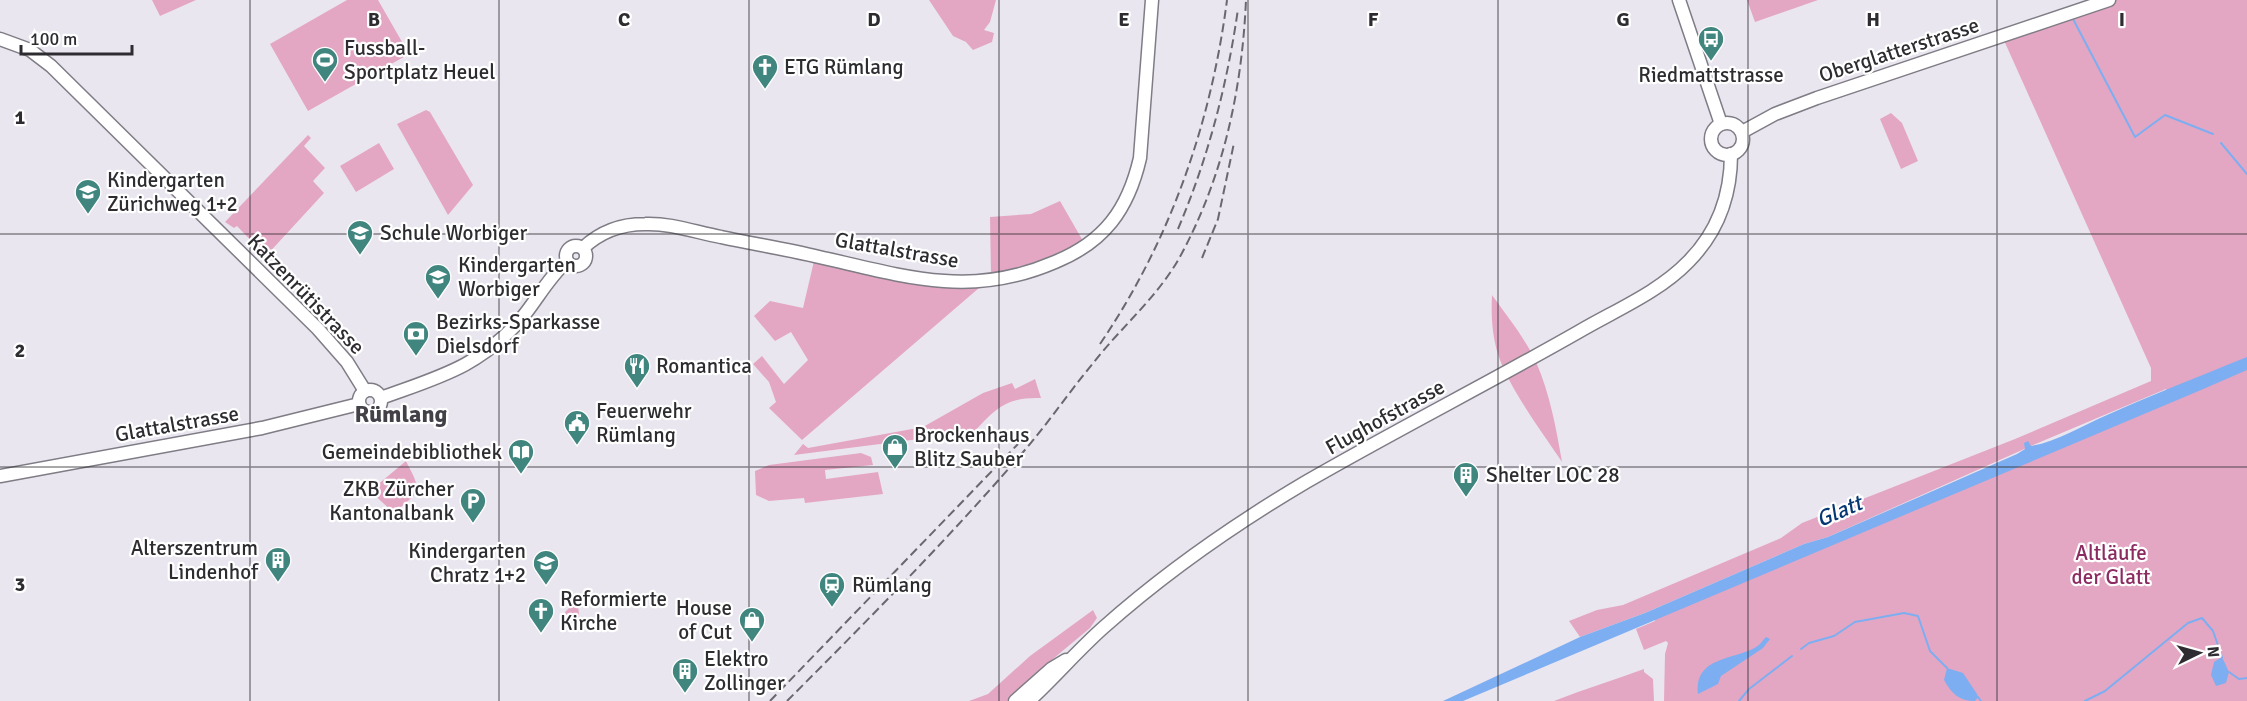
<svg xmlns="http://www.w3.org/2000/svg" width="2247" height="701" viewBox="0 0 2247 701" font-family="Signika,sans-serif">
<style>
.green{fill:#e4a7c3}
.water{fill:#7daef1}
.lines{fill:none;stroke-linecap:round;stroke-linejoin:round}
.stream{stroke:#7daef1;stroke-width:2}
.secondary-casing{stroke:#7f7c85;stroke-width:15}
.secondary{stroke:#fff;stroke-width:12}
.rail{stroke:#6a686e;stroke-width:2;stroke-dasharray:9 4.5;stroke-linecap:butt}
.grid{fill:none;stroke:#2e2c30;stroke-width:1.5;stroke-opacity:0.55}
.labels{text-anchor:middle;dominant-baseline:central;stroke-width:4.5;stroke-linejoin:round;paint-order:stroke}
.poi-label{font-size:21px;fill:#2e2c30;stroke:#fff;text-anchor:start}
.street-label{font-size:21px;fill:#2e2c30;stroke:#fff}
.park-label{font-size:21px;fill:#8b2b61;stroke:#fff}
.water-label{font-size:22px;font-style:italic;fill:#053772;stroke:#fff}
.quarter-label{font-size:24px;font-weight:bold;fill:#434048;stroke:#fff}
.grid-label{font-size:20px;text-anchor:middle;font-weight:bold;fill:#2e2c30;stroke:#fff;stroke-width:4.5;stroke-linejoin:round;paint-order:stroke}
</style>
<rect width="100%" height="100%" fill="#eae6f0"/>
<g class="green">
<path d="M152,0H196L160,16Z"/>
<path d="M347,0H378L409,54L308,111L270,44Z"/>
<path d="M929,0H996L990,22L984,30L994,33L992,42L973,50L966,42L953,36Z"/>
<path d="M1747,0H1818L1755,22Z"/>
<path d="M2109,0H2247V701H1664L1665,654L1668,643L1666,641L1644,650L1636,629L1655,621V613L2168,393L2166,389L2031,446L1828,537L1804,544L1645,613L1580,637L1569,621L1597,610L1623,605L1781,538L1802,523L2015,439L2151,381V368L2002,36Z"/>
<path d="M426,110L430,112L473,185L448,215L397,124Z"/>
<path d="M1891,113L1902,123L1918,161L1901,169L1880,119Z"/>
<path d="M308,135L311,138L304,146L325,168L313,181L324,193L266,256L237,226L234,228L225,222Z"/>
<path d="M379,143L394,169L356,192L340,166Z"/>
<path d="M1060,201L1083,241C1053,257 1024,267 991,273L990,217L1031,214Z"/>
<path d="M814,261L978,285L979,288L802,440L769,408L776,402L769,382L753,364L762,356L784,384L808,360L791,332L775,341L754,316L770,301L803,308Z"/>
<path d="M1492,295C1507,316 1525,338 1536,362C1550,394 1556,428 1562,462C1543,433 1508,387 1498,354C1492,335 1491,315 1492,295Z"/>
<path d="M1035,379L1041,398C1007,397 996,408 974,432L794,455L803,444L808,448L923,427L983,393L1012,383L1015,389Z"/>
<path d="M861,453L871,457L873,465L825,470L826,479L878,472L883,494L805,503L804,498L769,501L756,495L755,471L769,465Z"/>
<path d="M406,461C411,472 419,482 416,494L394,513L370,491Z"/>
<path d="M571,606H578L581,631L578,632L577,624L568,625L565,612Z"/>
<path d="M1093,610L1097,618L1090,628L1029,679L1007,701H969L988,694L1030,656Z"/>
<path d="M1644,669V672L1653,679L1654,701H1554C1584,689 1614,680 1644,669Z"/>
</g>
<g class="water">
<path d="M2247,357V370L2201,390L1463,701H1443L1580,637L1645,613L1804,544L1828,537L2017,454L2025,449L2024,443L2028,441L2031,446C2057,442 2083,425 2107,415C2154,394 2200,376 2247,357Z"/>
<path d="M1766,637L1770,639L1763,648L1721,676L1718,684L1698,694C1694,656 1735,660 1756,647C1760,645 1763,640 1766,637Z"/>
<path d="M2222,657L2229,672L2226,683L2216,686L2211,675L2214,662Z"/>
<path d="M1947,668L1963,673L1977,694L1978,697L1975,701C1959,701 1952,694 1944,680Z"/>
</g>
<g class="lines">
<g class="stream">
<path d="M2073,19L2135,137L2165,115L2213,134"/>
<path d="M2221,143L2247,174"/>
<path d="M1801,649L1809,643L1834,636L1855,622L1904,613L1918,616L1930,651L1947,668"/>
<path d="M2229,672L2239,679L2247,678"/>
<path d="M1978,697L1981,701"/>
<path d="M1739,701L1749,689L1792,656"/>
<path d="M2085,701L2105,691L2188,623L2202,618L2213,631L2222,657"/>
</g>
<g class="secondary-casing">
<g id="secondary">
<path d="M1679,0L1721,124"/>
<path d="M0,39L30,50L51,66L318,329L347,362L365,391"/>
<circle cx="1727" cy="139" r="16"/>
<path d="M1742,132L1775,114L1817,98L2109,0"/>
<circle cx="576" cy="256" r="10"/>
<path d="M583,248C600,232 621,224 645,224C671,223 695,232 721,237C753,244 786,249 819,257C860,266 902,278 944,281C982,284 1020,277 1055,262C1104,242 1128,210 1140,158L1152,0"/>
<circle cx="370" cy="401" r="11"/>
<path d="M381,398C438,377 478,368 521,319C537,300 548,278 567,261"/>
<path d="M0,476L262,428L359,404"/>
<path d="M1015,701L1051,669L1066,660"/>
<path d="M1029,701C1055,677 1078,650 1104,627C1166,572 1235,524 1306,482C1396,430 1489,383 1580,331C1616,310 1659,292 1688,262C1718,232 1731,196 1731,154"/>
</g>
</g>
<use href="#secondary" class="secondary"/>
<g class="rail">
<path d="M1178,229C1208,158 1227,86 1238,9"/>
<path d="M1202,258L1218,219L1234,143"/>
<path d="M1100,344C1170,241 1211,124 1227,0"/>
<path d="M770,701L1018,444"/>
<path d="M787,701C868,620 949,538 1024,451C1049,422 1070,391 1094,362C1123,325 1160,295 1182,253C1224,174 1242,89 1246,0"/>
</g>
</g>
<path class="grid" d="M250,0V701M499,0V701M749,0V701M999,0V701M1248,0V701M1498,0V701M1748,0V701M1997,0V701M0,234H2247M0,467H2247"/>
<defs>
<g id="bus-pin" transform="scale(1.35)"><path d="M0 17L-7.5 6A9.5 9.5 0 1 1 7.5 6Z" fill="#40867f" stroke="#fff"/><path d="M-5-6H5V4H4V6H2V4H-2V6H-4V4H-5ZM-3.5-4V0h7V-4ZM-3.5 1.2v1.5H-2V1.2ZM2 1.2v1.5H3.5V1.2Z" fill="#fff"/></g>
<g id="stadium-pin" transform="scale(1.35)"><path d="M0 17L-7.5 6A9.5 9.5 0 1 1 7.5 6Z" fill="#40867f" stroke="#fff"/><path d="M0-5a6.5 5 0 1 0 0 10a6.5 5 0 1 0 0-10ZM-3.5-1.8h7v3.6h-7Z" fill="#fff"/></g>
<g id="church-pin" transform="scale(1.35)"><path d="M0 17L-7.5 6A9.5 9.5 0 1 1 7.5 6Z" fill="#40867f" stroke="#fff"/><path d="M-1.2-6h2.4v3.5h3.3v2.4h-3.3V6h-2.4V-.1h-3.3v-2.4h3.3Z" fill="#fff"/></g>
<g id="school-pin" transform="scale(1.35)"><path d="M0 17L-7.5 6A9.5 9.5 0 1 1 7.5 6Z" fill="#40867f" stroke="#fff"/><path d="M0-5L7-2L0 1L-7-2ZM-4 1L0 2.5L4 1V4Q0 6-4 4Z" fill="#fff"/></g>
<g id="bank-pin" transform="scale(1.35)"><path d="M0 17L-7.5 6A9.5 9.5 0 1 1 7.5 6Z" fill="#40867f" stroke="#fff"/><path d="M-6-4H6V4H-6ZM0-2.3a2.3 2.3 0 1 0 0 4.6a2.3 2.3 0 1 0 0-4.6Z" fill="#fff"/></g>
<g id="restaurant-pin" transform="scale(1.35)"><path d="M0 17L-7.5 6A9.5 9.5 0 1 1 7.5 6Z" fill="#40867f" stroke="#fff"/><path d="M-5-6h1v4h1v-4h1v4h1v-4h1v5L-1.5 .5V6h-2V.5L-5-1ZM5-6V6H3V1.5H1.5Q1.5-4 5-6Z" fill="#fff"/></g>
<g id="civic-pin" transform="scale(1.35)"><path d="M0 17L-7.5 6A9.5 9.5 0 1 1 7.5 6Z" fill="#40867f" stroke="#fff"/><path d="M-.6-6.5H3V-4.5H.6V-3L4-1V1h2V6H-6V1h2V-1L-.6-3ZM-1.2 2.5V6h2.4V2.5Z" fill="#fff"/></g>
<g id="shop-pin" transform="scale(1.35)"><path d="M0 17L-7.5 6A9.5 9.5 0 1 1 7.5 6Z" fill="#40867f" stroke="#fff"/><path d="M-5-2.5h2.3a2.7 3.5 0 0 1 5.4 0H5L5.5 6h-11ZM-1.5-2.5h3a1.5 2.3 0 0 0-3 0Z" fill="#fff"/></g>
<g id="library-pin" transform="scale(1.35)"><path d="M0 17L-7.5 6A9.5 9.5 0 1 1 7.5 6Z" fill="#40867f" stroke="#fff"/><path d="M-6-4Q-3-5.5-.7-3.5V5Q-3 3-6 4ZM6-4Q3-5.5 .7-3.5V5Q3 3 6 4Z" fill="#fff"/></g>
<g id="building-pin" transform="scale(1.35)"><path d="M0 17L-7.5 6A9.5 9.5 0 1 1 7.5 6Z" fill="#40867f" stroke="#fff"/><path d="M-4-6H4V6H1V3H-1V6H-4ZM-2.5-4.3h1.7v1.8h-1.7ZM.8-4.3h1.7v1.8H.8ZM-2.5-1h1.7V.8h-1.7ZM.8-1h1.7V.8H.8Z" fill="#fff"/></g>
<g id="parking-pin" transform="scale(1.35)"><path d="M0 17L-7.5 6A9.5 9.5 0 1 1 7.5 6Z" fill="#40867f" stroke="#fff"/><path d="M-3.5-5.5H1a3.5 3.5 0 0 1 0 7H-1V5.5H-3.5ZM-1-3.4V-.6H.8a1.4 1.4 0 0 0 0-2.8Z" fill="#fff"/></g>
<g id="station-pin" transform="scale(1.35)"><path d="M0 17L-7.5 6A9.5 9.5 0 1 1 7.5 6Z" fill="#40867f" stroke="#fff"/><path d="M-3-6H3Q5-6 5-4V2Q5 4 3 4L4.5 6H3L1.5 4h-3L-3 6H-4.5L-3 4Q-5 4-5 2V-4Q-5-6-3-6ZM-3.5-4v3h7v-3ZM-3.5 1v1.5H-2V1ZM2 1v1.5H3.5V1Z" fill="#fff"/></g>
</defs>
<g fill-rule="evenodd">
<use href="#bus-pin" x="1711" y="39"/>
<use href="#stadium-pin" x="325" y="60"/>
<use href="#church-pin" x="765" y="67"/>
<use href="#school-pin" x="88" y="192"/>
<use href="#school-pin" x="360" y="233"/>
<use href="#school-pin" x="438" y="277"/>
<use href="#bank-pin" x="416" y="334"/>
<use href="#restaurant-pin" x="637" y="366"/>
<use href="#civic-pin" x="577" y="423"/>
<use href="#shop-pin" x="895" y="447"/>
<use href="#library-pin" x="521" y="452"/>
<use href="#building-pin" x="1466" y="475"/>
<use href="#parking-pin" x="473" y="501"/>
<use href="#building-pin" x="278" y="560"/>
<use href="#school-pin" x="546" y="563"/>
<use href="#station-pin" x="832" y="585"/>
<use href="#church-pin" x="541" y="611"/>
<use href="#shop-pin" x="752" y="620"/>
<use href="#building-pin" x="685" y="671"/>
</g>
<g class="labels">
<g class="poi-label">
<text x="344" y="48">Fussball-<tspan x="344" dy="24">Sportplatz Heuel</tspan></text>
<text x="784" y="67">ETG Rümlang</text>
<text x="1711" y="75" text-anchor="middle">Riedmattstrasse</text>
<text x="107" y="180">Kindergarten<tspan x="107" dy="24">Zürichweg 1+2</tspan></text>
<text x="380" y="233">Schule Worbiger</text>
<text x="458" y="265">Kindergarten<tspan x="458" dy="24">Worbiger</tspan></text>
<text x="436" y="322">Bezirks-Sparkasse<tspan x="436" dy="24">Dielsdorf</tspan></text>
<text x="656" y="366">Romantica</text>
<text x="596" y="411">Feuerwehr<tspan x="596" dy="24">Rümlang</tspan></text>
<text x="914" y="435">Brockenhaus<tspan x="914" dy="24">Blitz Sauber</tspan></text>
<text x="502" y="452" text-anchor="end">Gemeindebibliothek</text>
<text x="1486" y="475">Shelter LOC 28</text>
<text x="454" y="489" text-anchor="end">ZKB Zürcher<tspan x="454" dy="24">Kantonalbank</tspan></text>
<text x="258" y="548" text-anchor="end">Alterszentrum<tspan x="258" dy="24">Lindenhof</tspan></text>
<text x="526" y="551" text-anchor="end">Kindergarten<tspan x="526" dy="24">Chratz 1+2</tspan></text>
<text x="852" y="585">Rümlang</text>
<text x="560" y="599">Reformierte<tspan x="560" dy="24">Kirche</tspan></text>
<text x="732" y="608" text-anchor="end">House<tspan x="732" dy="24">of Cut</tspan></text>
<text x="704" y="659">Elektro<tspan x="704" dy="24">Zollinger</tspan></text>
</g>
<g class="street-label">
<text transform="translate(1899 50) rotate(-18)">Oberglatterstrasse</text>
<text transform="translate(897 250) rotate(10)">Glattalstrasse</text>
<text transform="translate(306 294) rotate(46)">Katzenrütistrasse</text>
<text transform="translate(1385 417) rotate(-29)">Flughofstrasse</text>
<text transform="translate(177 424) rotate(-10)">Glattalstrasse</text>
</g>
<g class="park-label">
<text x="2111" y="553">Altläufe<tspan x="2111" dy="24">der Glatt</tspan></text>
</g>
<g class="water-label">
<text transform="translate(1839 511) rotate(-23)">Glatt</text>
</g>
<g class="quarter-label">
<text x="401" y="414">Rümlang</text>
</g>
</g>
<g class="grid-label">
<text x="374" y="26">B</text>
<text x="624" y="26">C</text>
<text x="874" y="26">D</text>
<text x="1124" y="26">E</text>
<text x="1373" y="26">F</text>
<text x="1623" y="26">G</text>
<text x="1873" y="26">H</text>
<text x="2122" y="26">I</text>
<text x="20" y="124">1</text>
<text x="20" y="357">2</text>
<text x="20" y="591">3</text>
</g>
<g transform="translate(2199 653) rotate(85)" stroke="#ffffff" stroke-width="4.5" paint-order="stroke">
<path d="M0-4.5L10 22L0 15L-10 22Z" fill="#2e2c30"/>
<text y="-9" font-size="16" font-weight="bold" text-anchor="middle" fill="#2e2c30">N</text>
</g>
<path d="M21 45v9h111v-9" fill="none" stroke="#2e2c30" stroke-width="3"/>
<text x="30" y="45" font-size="18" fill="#2e2c30" stroke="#ffffff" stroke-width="4.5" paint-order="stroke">100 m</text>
</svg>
